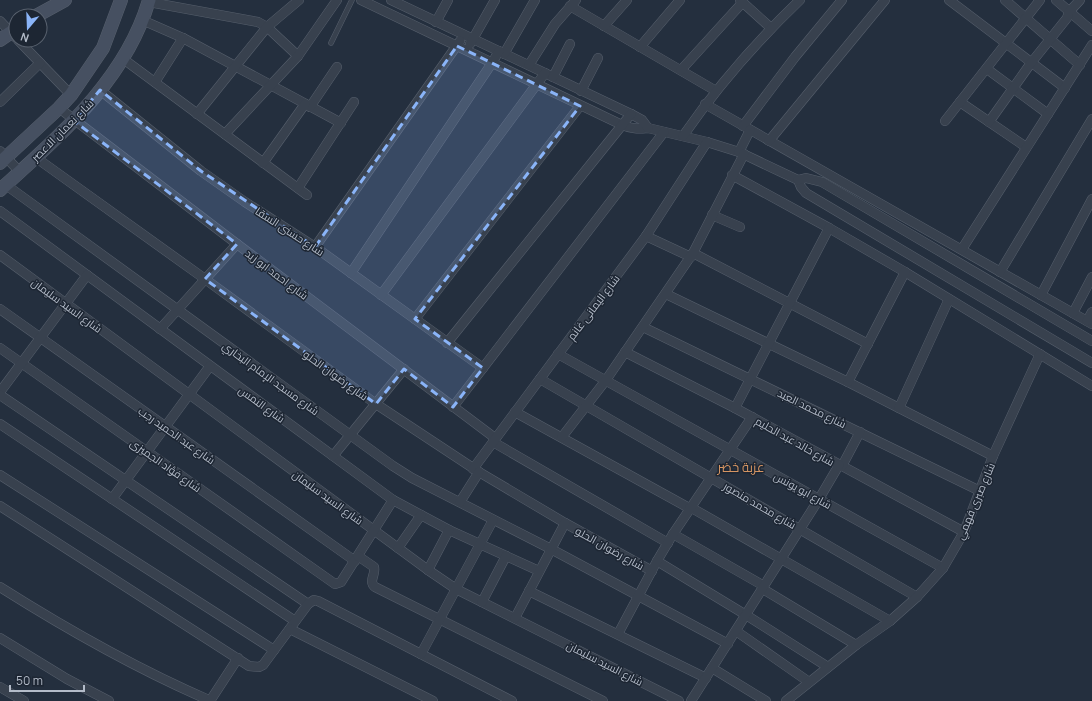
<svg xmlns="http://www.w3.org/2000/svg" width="1092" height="701" viewBox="0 0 1092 701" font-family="Manrope,Cairo,sans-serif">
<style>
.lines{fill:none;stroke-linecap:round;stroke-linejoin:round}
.lane-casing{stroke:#565f6c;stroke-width:5.5}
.street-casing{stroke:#565f6c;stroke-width:10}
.secondary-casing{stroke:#565f6c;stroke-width:14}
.lane{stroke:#38414e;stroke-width:4.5}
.street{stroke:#38414e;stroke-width:9}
.secondary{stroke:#465061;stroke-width:13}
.marked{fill:#8ab4f8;fill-opacity:0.2;stroke:#8ab4f8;stroke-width:3;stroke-dasharray:8 5;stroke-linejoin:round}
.labels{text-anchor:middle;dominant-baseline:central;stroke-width:3;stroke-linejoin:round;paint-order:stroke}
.street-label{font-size:11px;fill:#b4bcc9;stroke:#1d2633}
.quarter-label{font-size:13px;fill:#d59563;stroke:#1d2633}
</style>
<rect width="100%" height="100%" fill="#242f3e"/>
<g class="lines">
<g class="lane-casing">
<path id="lane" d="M331,43L352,0"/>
</g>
<g class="street-casing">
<g id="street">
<path d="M361,0L622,125C631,129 638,129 648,128L707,142L739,152L798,180L801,187L806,193L1092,363"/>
<path d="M391,0L631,114L642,120L648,128"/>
<path d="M740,0L771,28"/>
<path d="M949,0L1065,88"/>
<path d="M1005,0L1080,65"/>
<path d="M1056,0L1092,31"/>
<path d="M149,2L258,22L267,27L298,56"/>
<path d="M570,6L716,91"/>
<path d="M142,20L183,38L341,123"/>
<path d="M0,21L15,37"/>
<path d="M436,22L448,0"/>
<path d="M604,26L627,0"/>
<path d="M18,40L71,95"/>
<path d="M470,44L495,0"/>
<path d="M640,47L680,0"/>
<path d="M504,54L535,0"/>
<path d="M122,58L307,195"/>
<path d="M529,65L555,24L576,0"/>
<path d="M987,69L1048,114"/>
<path d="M681,70L743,2"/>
<path d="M553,77L570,44"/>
<path d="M155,82L183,38"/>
<path d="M100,90L201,171L245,202L315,247L483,368"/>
<path d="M581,91L598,58"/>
<path d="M0,102L40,63"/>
<path d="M960,102L1026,147"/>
<path d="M705,104L1092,324"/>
<path d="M310,107L337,67"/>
<path d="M59,108L237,244L495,438"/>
<path d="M197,114L267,27L299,0"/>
<path d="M945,121L1040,0"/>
<path d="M989,122L1031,63L1067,18L1069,12L1080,0"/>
<path d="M743,126L795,57L842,0"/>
<path d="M225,134L298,56L337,0"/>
<path d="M683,136C717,87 757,41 800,0"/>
<path d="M769,141L885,0"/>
<path d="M0,151L20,172"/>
<path d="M739,152L750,130"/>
<path d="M35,157L205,279L376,404L479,472L565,523L652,571"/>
<path d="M263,163L305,104"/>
<path d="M732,175L829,228L905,272L1092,386"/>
<path d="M798,180L806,178L822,182L1092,341"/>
<path d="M6,185L393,466L412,478L551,549L728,644"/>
<path d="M298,188L354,102"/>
<path d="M0,211L393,500L449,530L539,571"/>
<path d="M712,215L740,227"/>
<path d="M646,236L691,257"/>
<path d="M315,247L460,41"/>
<path d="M962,249L1092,45"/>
<path d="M693,253L868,344"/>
<path d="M0,255L428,570L456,589L679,701"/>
<path d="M1000,272L1092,119"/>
<path d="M351,273L492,63L499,51"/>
<path d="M666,294L848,382L993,456"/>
<path d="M381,295L545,73"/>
<path d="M1041,295L1092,199"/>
<path d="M0,309L355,561"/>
<path d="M1073,313L1092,277"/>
<path d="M415,319L580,106"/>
<path d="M1087,321L1092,312"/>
<path d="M643,327L980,491"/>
<path d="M160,329L237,244"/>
<path d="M447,343L631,114"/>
<path d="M0,348L335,584L341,582L393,500"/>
<path d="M625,352L735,408L964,532"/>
<path d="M558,354L943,568"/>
<path d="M540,379L917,597"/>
<path d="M848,382L905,272"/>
<path d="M0,392L87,275"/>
<path d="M0,395L308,604"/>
<path d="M453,407L664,132"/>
<path d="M735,408L829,228"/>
<path d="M899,408L949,299"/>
<path d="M515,412L689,508"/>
<path d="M0,424L295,621"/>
<path d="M562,437L606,380L693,253L744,154"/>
<path d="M493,442L668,543"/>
<path d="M333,456L404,369"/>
<path d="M842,466L860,432"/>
<path d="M473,469L646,236L707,142"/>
<path d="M0,475L274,650"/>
<path d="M112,499L210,366"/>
<path d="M460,502L479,472"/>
<path d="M0,506L249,666L259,667L263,665L308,604L314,600L318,601L512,701"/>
<path d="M690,507L890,621"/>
<path d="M673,534L764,586"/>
<path d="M398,548L421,515"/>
<path d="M358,556L374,567C376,575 368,581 375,587L603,701"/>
<path d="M657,561L746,615L828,667"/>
<path d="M428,570L449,530"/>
<path d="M0,587C68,630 137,669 211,701"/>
<path d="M763,589L856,645"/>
<path d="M529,591L706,678"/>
<path d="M482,602L506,556"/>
<path d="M515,618L565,523"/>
<path d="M290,629L433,701"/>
<path d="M736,631L809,682"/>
<path d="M618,634L657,561L673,534L752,417"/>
<path d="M0,638L67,679L109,701"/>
<path d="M421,654L493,520"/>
<path d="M712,668L766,701"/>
<path d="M0,687L24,701"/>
<path d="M210,701L238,658"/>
<path d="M691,701L819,499L839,465"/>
<path d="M786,701L856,645L890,621L917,597L943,568L964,532L993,456L1040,354"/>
</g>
</g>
<g class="secondary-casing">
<g id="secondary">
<path d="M36,16L65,0"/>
<path d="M0,40L16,29"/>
<path d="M0,163L59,108L71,95L103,48L121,0"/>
<path d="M0,190C59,136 126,80 149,0"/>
</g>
</g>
<use href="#lane" class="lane"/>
<use href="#street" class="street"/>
<use href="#secondary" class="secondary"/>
</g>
<path class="marked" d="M457,46L580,106L415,319L483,368L453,407L404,369L376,404L205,279L237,244L74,121L100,90L201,171L315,247Z"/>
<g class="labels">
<g class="street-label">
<text transform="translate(62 130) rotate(-45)">شارع نعمان الاعصر</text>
<text transform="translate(290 231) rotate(33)">شارع حسنى السقا</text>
<text transform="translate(277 274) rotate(37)">شارع احمد ابو زيد</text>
<text transform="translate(67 305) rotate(36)">شارع السيد سليمان</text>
<text transform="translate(593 307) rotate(-53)">شارع اليمانى غانم</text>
<text transform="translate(336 375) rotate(36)">شارع رضوان الحلو</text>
<text transform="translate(271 378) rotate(36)">شارع مسجد الإمام البخاري</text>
<text transform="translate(262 404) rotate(36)">شارع النمس</text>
<text transform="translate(812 408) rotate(26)">شارع محمد العبد</text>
<text transform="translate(177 435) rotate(35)">شارع عبد الحميد رجب</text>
<text transform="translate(795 441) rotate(29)">شارع خالد عبد الحليم</text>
<text transform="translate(166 465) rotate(35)">شارع فؤاد الجميزى</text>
<text transform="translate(803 490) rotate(29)">شارع ابو يونس</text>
<text transform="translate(328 497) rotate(36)">شارع السيد سليمان</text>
<text transform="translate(975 501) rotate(-67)">شارع صبرى فهمي</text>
<text transform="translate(760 505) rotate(30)">شارع محمد منصور</text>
<text transform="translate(610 548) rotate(29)">شارع رضوان الحلو</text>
<text transform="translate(605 663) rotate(27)">شارع السيد سليمان</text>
</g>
<g class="quarter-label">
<text x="741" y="467">عزبة خضر</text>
</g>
</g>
<g transform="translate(28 28) rotate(199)"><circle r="19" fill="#1d2633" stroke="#59626f"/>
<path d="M0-3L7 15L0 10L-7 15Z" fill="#8ab4f8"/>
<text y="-6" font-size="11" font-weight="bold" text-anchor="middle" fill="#b4bcc9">N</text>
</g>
<path d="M10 685v6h74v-6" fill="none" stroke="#b4bcc9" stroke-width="2"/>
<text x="16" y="685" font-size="12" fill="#b4bcc9" stroke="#1d2633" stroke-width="3" paint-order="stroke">50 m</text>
</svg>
